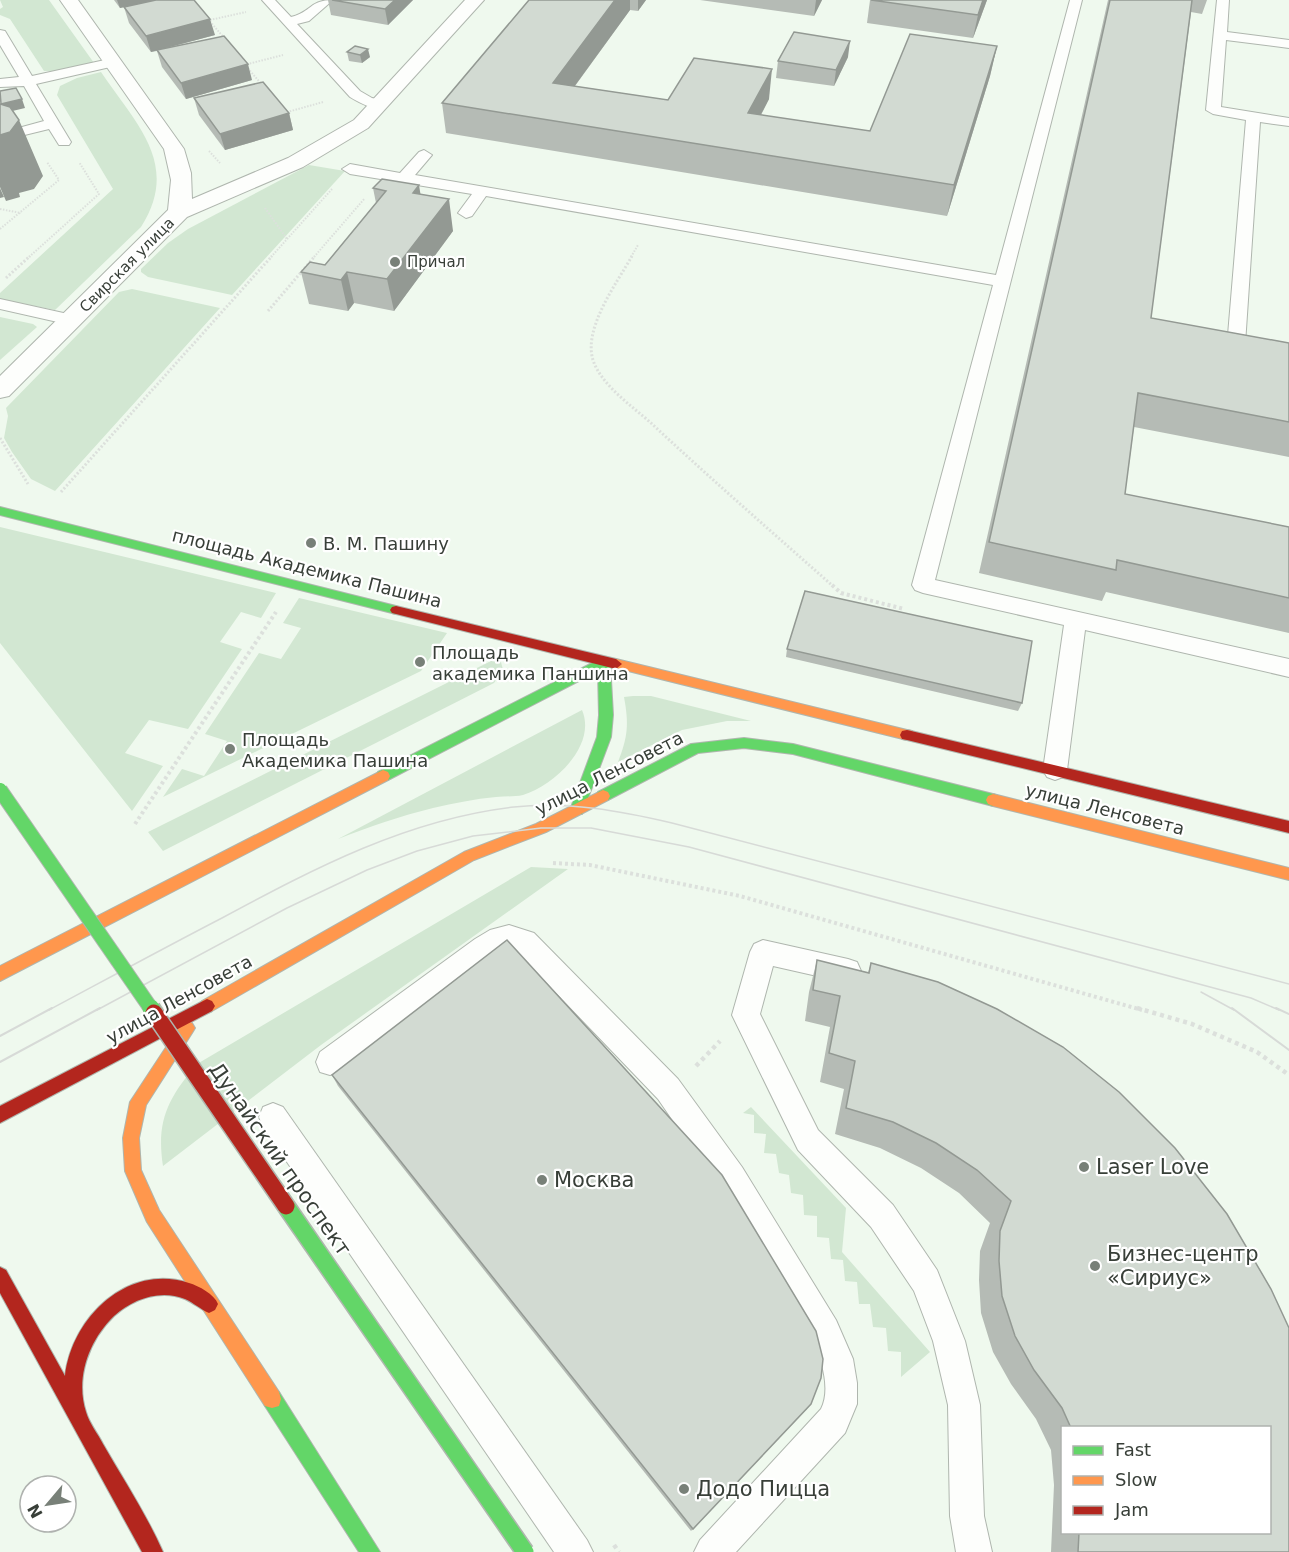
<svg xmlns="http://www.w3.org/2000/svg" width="1289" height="1552" viewBox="0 0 1289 1552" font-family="'DejaVu Sans',sans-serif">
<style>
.green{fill:#d2e7d2}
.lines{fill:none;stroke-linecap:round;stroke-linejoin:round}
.lane-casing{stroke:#afb6ae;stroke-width:2}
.street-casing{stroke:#afb6ae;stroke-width:2}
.fast-casing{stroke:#afb6ae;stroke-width:2}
.slow-casing{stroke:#afb6ae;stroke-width:2}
.jam-casing{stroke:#afb6ae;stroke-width:2}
.path-far3{stroke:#dce0dc;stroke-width:2;stroke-dasharray:1.5 1.5;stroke-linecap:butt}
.path-far2{stroke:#dce0dc;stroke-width:3;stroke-dasharray:2 2;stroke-linecap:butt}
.path-far1{stroke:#dce0dc;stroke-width:4;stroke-dasharray:3 3;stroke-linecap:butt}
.path{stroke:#dce0dc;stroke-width:4.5;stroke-dasharray:4 4;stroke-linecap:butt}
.lane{fill:#fdfefc;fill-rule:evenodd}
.street{fill:#fdfefc;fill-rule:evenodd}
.fast{fill:#63d668;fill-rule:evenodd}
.slow{fill:#ff974d;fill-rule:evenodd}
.jam{fill:#b3261e;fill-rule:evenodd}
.tram-far1{stroke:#d7dad7;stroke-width:1.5}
.tram{stroke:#d7dad7;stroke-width:2}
.fast-bridge-far1-casing{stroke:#afb6ae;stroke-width:16;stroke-linecap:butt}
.fast-bridge-casing{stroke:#afb6ae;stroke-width:20;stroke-linecap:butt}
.jam-bridge-casing{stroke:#afb6ae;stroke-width:20;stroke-linecap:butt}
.fast-bridge-far1{stroke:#63d668;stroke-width:14}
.fast-bridge{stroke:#63d668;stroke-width:17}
.jam-bridge{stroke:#b3261e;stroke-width:17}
.wall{fill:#b5bbb5;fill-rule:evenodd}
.shaded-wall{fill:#939993}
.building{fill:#d2dad2;stroke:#939993;stroke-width:1.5}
.poi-dot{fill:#788078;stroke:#fff;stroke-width:2}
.labels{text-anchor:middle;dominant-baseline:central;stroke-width:4.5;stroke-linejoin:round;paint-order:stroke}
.far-poi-label{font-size:15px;fill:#383f38;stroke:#fff;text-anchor:start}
.far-street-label{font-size:15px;fill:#383f38;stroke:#fff}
.poi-label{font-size:18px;fill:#383f38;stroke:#fff;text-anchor:start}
.street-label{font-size:18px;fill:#383f38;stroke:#fff}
.near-street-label{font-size:21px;fill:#383f38;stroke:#fff}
.near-poi-label{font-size:21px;fill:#383f38;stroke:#fff;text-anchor:start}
</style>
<rect width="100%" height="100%" fill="#eff9ee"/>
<g class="green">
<path d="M0,0H49L94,63L60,71H44L10,19L0,15V9L3,7Z"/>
<path d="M101,72C136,124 181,164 141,227L55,310L0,299V293L113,189L57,95L60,86L77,78Z"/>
<path d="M309,165L345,171L232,295L148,277L141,272V269L168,243L188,229Z"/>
<path d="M132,289L220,308L55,491L31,479L12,452L4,438L8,416L6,408L119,292Z"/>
<path d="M0,317L33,324L37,327L0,360Z"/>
<path d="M0,527L276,593L261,618L241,612L220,642L242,649L188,729L149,720L125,753L163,766L132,811L0,643Z"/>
<path d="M299,598L447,633L421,671L163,797L182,769L204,776L227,741L205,734L259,653L281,659L301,628L283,623Z"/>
<path d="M497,658L501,662L503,670L494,683L163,851L148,832Z"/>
<path d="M633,696H651L751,721H727L682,730L618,762C628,737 629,724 624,697Z"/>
<path d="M582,710C597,745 555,785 523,795C515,797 505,796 496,797C475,799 454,803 433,808C400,816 369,827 338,839Z"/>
<path d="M531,867L568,869L321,1045L163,1166C156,1121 168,1098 197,1064Z"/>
<path d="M751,1107L846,1208L842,1252L930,1352L901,1377V1352L888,1351L886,1328L873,1327L870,1304H859L857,1282L845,1281L843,1260L831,1259L829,1238L817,1237V1216L804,1215L803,1195L791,1193L789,1175L779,1173L776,1154L764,1153L766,1134L754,1133V1115L743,1113Z"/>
</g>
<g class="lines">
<g class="lane-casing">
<g id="lane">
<path d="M262,0H275L291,17C312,12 309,0 333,0L309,21L297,24L360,91L372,98L384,101L386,104L384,107C372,110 360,103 350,97Z"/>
<path d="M1070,0H1082L935,580L1289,659V677L1085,630L1067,770L1063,777L1055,780L1047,777L1043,770L1064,625L923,593L915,590L912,585L993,285L486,196L472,216L466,218L458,213L472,194L350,174L342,169L350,164L400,173L419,152L424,150L432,155L415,175L996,275Z"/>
<path d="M1217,0H1229L1227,32L1289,40V48L1226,40L1221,107L1289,118V126L1260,122L1244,359L1241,363H1229L1226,359L1246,120L1213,114L1206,110Z"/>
<path d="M0,30L5,31L32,76L114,58L121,62L119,65L36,84L71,142L69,145H59L49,129L0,141V133L44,121L24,86L0,87V79L19,77L0,45Z"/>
<path d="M0,299L77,316L80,320L77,324L71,325L0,309Z"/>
<path d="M509,925L534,933L678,1079L742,1167L836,1320L853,1359L857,1383V1404L845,1433L736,1552H694L700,1540L821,1409C831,1389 822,1362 814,1342L720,1189L658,1099L514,949H505L493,955L340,1072L330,1075L320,1072L316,1062L320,1052L475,939L490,930Z"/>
<path d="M763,940L848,959L857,962L861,971L857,980L848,983L773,966L760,1014L818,1130L893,1205L937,1270L965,1341L980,1405L984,1516L992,1552H956L950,1516L948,1405L933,1341L914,1291L871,1227L798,1150L732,1015L750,952L754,944Z"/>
<path d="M273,1103L283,1107L587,1540L593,1552H554L263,1127L259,1117L263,1107Z"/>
</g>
</g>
<g class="street-casing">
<path id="street" d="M60,0H78L184,149L191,173L192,199L288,158L354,120L465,0H484L368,128L303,167L187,217L9,396L0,398V376L168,210L171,180L164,149Z"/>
</g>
<g class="fast-casing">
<g id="fast">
<path d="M0,507L396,606L402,610L396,614L0,515Z"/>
<path d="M604,657L610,662L613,715L611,737L582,814H572L570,810L597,737L599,715L598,671L388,780H378L376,776L378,772Z"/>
<path d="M744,738L793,744L993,794L998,796L1000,800L998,804L993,806L793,754L744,748L698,753L608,800H598L596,796L598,792L691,744Z"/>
<path d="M272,1390L279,1392L380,1552H359L265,1406L263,1399L265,1392Z"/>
</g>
</g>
<g class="slow-casing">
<g id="slow">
<path d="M616,659L907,730L912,731L914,735L912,739L907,740L612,667L610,664Z"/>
<path d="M383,770L388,772L390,776L388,780L0,981V966Z"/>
<path d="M603,790L608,792L610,796L608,800L546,832L474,860L212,1011L207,1013L202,1011L199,1006L202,1001L464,852L536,824Z"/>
<path d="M993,794L1289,868V880L993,806L988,804L986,800L988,796Z"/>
<path d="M187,1021L192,1023L195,1028L192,1033L146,1105L139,1138L141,1170L159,1210L279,1392L281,1399L279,1406L272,1408L265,1406L147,1222L125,1171L123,1138L130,1102L182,1023Z"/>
</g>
</g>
<g class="jam-casing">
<g id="jam">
<path d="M396,606L616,659L622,664L616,669L392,613L390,610L392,607Z"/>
<path d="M907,730L1289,821V833L907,740L902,739L900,735L902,731Z"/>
<path d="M207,999L212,1001L215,1006L212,1011L0,1123V1106Z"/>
<path d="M0,1267L6,1270L65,1376C72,1317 128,1263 189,1283C199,1286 214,1294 218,1304L215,1310L209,1313C200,1309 194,1303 185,1299C160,1289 133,1299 114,1316C89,1340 75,1378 86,1412C89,1423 98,1434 103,1444C123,1479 147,1515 163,1552H142L0,1293Z"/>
</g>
</g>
<g class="path-far3">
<path d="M208,19L225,39"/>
<path d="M210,20L246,12"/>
<path d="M244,65L283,55"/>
<path d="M246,66L263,86"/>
<path d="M284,113L323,102"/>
<path d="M209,151L220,163"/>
<path d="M265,208L287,239"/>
<path d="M0,209L21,213"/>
<path d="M0,229L59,180L47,162"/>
<path d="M29,257L99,194L79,162"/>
<path d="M271,257L332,189"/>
<path d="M314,257L365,198"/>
<path d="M631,257L638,245"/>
</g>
<g class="path-far2">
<path d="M632,256C617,283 583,328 593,360C601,385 632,406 651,423C711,479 773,533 834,587"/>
<path d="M6,278L30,256"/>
<path d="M268,311L315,256"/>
<path d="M0,438L28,484"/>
<path d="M61,492L272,256"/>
</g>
<g class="path-far1">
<path d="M832,585L841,593L904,609"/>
<path d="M135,824L276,612"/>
<path d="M553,863L590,865L740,896L1142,1010"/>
</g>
<g class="path">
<path d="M1137,1008L1192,1024L1257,1052L1289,1075"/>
<path d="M696,1066L720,1041"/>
<path d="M614,1545L619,1552"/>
</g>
<use href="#lane" class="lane"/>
<use href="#street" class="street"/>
<use href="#fast" class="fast"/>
<use href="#slow" class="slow"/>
<use href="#jam" class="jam"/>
<g class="tram-far1">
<path d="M1201,992L1234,1010"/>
<path d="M49,1010C107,979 164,948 222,918C315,868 408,819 514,807C567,801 621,811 672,823L1289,984"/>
<path d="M97,1010L287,908L367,870L417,851L473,836L541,828H591L689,847L1251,998L1279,1010"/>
</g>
<g class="tram">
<path d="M1232,1008L1289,1050"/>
<path d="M1276,1008L1289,1014"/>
<path d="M0,1036L52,1008"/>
<path d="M0,1062L100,1008"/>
</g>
<g class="fast-bridge-far1-casing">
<path id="fast-bridge-far1" d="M0,790L152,1010"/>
</g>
<g class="fast-bridge-casing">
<g id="fast-bridge">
<path d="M151,1008L154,1013"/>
<path d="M286,1206L525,1552"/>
</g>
</g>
<g class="jam-bridge-casing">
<path id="jam-bridge" d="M154,1013L286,1206"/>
</g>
<use href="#fast-bridge-far1" class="fast-bridge-far1"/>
<use href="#fast-bridge" class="fast-bridge"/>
<use href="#jam-bridge" class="jam-bridge"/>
</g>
<g class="wall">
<path d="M114,0H156L215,35L159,50L252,80L186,99L162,67L157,51L151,52L129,23L124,7L120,8Z"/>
<path d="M328,0H413L388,25L331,15Z"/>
<path d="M529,0H646L638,11L630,10L575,86L668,100L769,99L761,115L870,131L997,46L990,76L947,216L446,133L442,103Z"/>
<path d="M700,0H822L814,16Z"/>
<path d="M870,0H987L973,38L867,23Z"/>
<path d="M1108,0H1207L1202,14L1191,12L1151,318L1289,343V457L1134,427L1125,494L1289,527V633L1106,592L1102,601L979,573Z"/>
<path d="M347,52L370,57L362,63L349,61Z"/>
<path d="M848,57L834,86L776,78L778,61Z"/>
<path d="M194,98L289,113L293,130L225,150L199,115Z"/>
<path d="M373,188L420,194L453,231L394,311L354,303L348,311L309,304L301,272L325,265L376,203Z"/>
<path d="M787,649L1022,703L1018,711L786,657Z"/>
<path d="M817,960L868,973L871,963L938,982L997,1009L1063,1047L1119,1092L1175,1148L1227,1214L1271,1289L1289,1328V1552H1051L1054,1485L1051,1450L1036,1419L1011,1384L993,1352L981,1313L979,1280L980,1251L990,1223L959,1193L921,1168L880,1148L835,1134L844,1089L820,1082L830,1027L805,1021L809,992ZM1062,1428H1269V1533H1062Z"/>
<path d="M332,1075L807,1409L691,1531L338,1086Z"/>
</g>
<g class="shaded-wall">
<path d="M117,0H156L120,8Z"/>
<path d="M395,0H413L388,25L385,9Z"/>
<path d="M615,0H630V10L555,113L553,83Z"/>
<path d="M638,0H646L638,11Z"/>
<path d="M816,0H822L814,16Z"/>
<path d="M983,0H987L973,38L978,15Z"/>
<path d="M210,19L215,35L151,52L146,36Z"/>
<path d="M850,41L848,57L834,86L836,70Z"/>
<path d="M997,46L990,76L947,216L954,185Z"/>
<path d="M368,49L370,57L362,63L360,55Z"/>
<path d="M248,64L252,80L186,99L181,83Z"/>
<path d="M772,69L769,99L746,143L748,113Z"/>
<path d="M22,99L25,108L4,113L1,104Z"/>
<path d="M289,113L293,130L225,150L220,134Z"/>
<path d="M19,120L43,176L34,189L19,193L20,197L6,201L0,187V135Z"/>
<path d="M419,185L424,216L413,193Z"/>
<path d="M0,188L4,197L0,198Z"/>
<path d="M449,199L453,231L394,311L387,279Z"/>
<path d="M347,272L354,303L348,311L341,280Z"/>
</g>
<g class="building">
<path d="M156,0H194L210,19L146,36L124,7Z"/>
<path d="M332,0H395L385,9Z"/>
<path d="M529,0H615L553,83L668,100L694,58L772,69L748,113L870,131L910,34L997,46L954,185L442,103Z"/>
<path d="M871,0H983L978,15Z"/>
<path d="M1110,0H1192L1151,318L1289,343V422L1138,393L1125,494L1289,527V598L1117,560L1116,570L989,542Z"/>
<path d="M794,32L850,41L836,70L778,61Z"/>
<path d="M224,36L248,64L181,83L157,50Z"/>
<path d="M355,46L368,49L360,55L347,52Z"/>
<path d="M263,82L289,113L220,134L194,98Z"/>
<path d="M16,88L22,99L1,104L0,91Z"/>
<path d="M0,104L10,107L19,120L10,132L0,135Z"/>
<path d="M382,179L419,185L413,193L449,199L387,279L347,272L341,280L301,272L310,262L325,265L386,191L373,188Z"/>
<path d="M805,591L1032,641L1022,703L787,649Z"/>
<path d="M507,940L722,1175L816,1331L823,1359L821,1378L811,1404L693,1529L332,1075Z"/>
<path d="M817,960L869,973L871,963L938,982L997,1009L1063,1047L1119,1092L1175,1148L1227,1214L1271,1289L1289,1328V1552H1078L1079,1533H1269V1428H1071L1062,1408L1034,1370L1015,1336L1002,1296L999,1261L1000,1231L1011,1201L977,1170L936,1143L893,1122L846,1108L855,1061L829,1053L840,996L813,990Z"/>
</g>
<g class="poi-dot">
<circle cx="395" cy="262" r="6"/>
<circle cx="311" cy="543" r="6"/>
<circle cx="420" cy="662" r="6"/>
<circle cx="230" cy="749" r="6"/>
<circle cx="1084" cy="1167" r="6"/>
<circle cx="542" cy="1180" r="6"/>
<circle cx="1095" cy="1266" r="6"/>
<circle cx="684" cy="1489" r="6"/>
</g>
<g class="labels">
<g class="far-poi-label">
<text x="407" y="262">Причал</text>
</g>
<g class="far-street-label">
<text transform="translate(127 265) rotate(-45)">Свирская улица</text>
</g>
<g class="poi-label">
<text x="323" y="543">В. М. Пашину</text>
<text x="432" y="652">Площадь<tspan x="432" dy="21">академика Паншина</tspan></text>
<text x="242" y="739">Площадь<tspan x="242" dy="21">Академика Пашина</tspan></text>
</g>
<g class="street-label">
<text transform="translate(307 568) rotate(14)">площадь Академика Пашина</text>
<text transform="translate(609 773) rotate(-27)">улица Ленсовета</text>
<text transform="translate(1105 809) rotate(14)">улица Ленсовета</text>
<text transform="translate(179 999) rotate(-29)">улица Ленсовета</text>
</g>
<g class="near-street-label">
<text transform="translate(280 1159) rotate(55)">Дунайский проспект</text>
</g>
<g class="near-poi-label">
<text x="1096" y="1167">Laser Love</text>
<text x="554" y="1180">Москва</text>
<text x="1107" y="1254">Бизнес-центр<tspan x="1107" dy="24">«Сириус»</tspan></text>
<text x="696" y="1489">Додо Пицца</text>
</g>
</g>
<rect x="1061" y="1426" width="210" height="108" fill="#ffffff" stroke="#afb2af" stroke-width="1.5"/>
<rect x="1073" y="1446" width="30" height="9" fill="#63d668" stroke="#afb2af" stroke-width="1.5"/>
<text x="1115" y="1456" font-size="18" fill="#383f38">Fast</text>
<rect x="1073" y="1476" width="30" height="9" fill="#ff974d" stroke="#afb2af" stroke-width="1.5"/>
<text x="1115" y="1486" font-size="18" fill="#383f38">Slow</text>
<rect x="1073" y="1506" width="30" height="9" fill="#b3261e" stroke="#afb2af" stroke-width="1.5"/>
<text x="1115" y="1516" font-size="18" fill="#383f38">Jam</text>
<g transform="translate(48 1504) rotate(241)"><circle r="28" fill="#ffffff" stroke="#afb2af" stroke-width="1.5"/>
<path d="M0-4.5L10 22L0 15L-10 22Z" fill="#788078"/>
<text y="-9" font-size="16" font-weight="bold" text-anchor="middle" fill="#383f38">N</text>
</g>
</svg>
